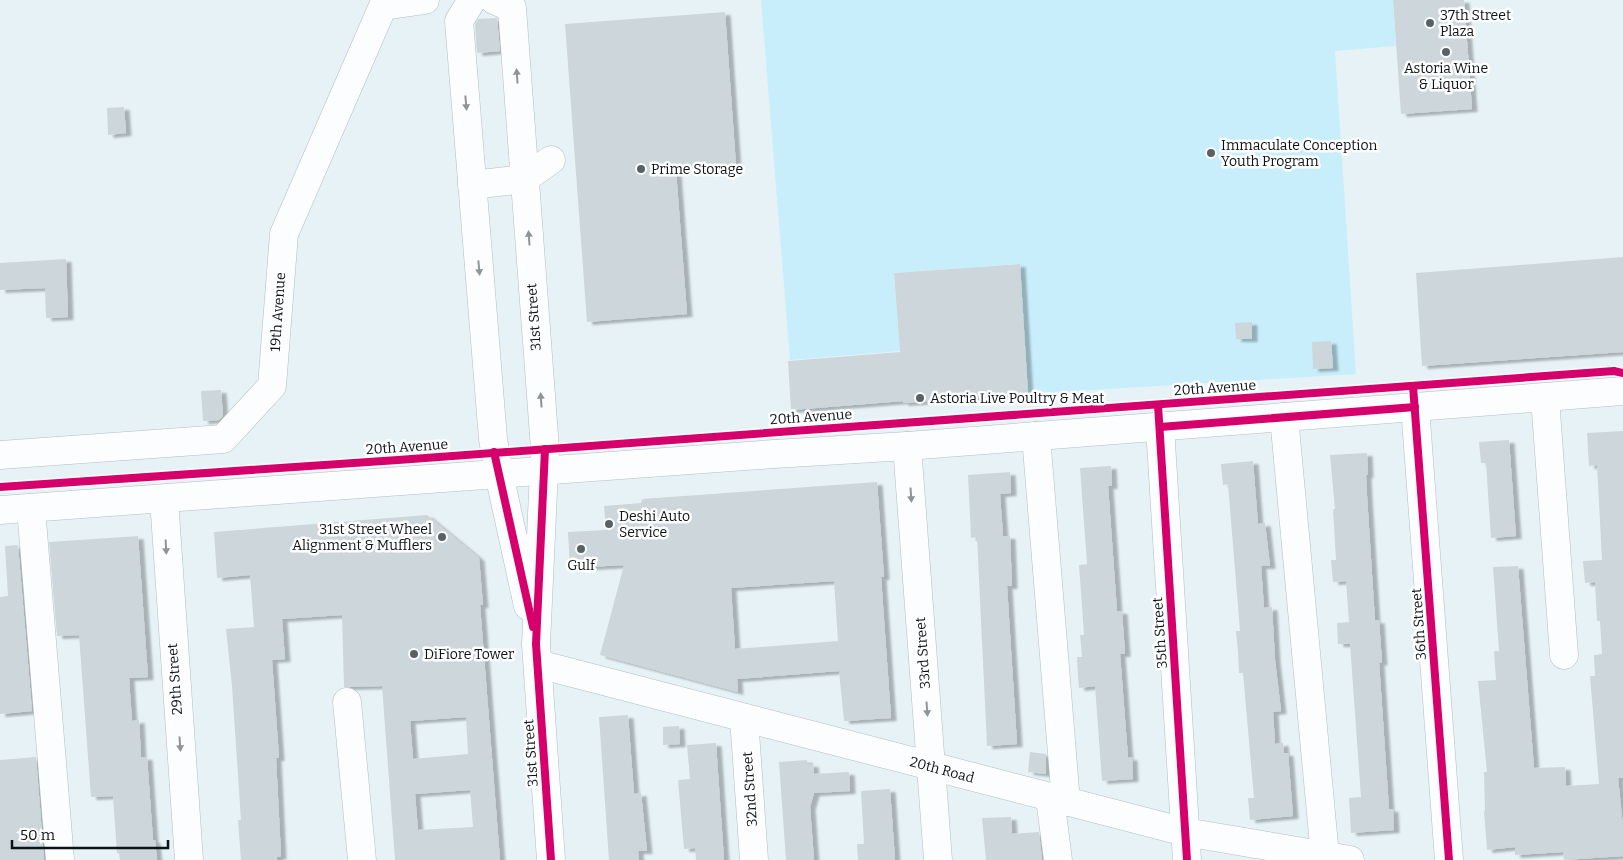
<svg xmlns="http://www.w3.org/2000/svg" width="1623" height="860" viewBox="0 0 1623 860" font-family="Bitter,serif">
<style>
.green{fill:#c8eefb}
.building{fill:#cdd7db;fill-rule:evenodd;filter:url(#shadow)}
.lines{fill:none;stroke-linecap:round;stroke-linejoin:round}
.minor-casing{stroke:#b4bec2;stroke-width:29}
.minor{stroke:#fbfdfe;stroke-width:28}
.cycleway-casing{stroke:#fefefe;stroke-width:11}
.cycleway{stroke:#d6006c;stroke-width:8}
.oneway{fill:#8f9496}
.poi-dot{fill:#586266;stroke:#fefefe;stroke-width:2}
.labels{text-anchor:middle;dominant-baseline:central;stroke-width:5;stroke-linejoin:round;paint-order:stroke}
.poi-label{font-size:14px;fill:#0b1418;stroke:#fefefe;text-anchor:start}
.street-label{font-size:14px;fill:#0b1418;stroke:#fefefe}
</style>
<defs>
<filter id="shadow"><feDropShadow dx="5.5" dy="3" stdDeviation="1" flood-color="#0004"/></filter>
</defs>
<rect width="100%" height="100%" fill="#e6f2f6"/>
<path class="green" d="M761,0H1393L1396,46L1335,51L1356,374L1028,394L1019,264L894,273L900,351L790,360Z"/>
<g class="building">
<path d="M1393,0H1464L1472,109L1401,114Z"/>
<path d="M725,12L736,166L676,171L687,314L587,322L565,24Z"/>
<path d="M497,18L500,51L477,53L475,24L478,19Z"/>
<path d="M124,107L126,133L108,135L107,108Z"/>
<path d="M1623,257V352L1422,366L1416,273Z"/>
<path d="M66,259L68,317L46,318L45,288L0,290V263Z"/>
<path d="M1020,264L1028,394L903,403V401L791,410L788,361L900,352L894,273Z"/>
<path d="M1252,322V339H1236L1235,323Z"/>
<path d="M1331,341L1333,368L1313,369L1312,342Z"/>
<path d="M221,390L223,416L219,420L203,421L201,391Z"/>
<path d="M1623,431V778H1618L1623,827V856L1564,860L1563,852L1515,855V847L1487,850L1484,811H1485L1484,772H1487L1478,681L1496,680L1494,651H1499L1493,567L1518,566L1534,768L1565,767L1566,786L1599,784L1590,676H1595L1594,655L1602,654L1600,621H1597L1595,582L1585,583L1583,561L1602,560L1597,465L1589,466L1587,433Z"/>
<path d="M1509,440L1516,536L1491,538L1486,463H1481L1479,442Z"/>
<path d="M1367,453L1368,475H1366L1367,496L1375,621L1379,620L1382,663L1379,662L1389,809H1393L1394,830L1351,833L1349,798L1361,797L1350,644H1338L1337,623L1349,622L1346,581L1333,582L1331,560H1336L1333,509H1335L1330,455Z"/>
<path d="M1253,461L1258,524L1265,523L1270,566H1261L1264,608L1272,607L1275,660L1281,711L1273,712L1275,744L1283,743L1284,753H1288L1293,816L1250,820L1248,798H1254L1243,673H1239L1238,652L1236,631H1240L1228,484L1223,485L1221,464Z"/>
<path d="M1111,466L1112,486H1108L1117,611H1122L1125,654H1120L1128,758L1132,757L1133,779L1102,781L1095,686L1079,688L1078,676L1077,657H1082L1080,635H1084L1079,565L1087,564L1080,468Z"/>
<path d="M1010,472L1011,493L1000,494L1003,536H1010L1012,586H1007L1017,744L987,746L977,537L971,538L968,475Z"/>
<path d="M877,482L884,577H881L891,718L844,721L839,671L737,679L738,692L600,655L624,565L570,568L568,532L606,530L604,506L641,503L642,499ZM834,581L838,641L735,649L731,588Z"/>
<path d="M427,515L479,558L483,605H480L500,860H395L382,686L344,687L342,615L282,619L285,659L272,660L279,758H276L281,856L277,857V860H241L238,820H241L232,686L226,629L254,627L250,575L217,578L214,532ZM466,717L468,754L413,759L410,721ZM470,790L473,827L418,830L415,794Z"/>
<path d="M138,536L148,677L129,678L132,721L139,720L141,757H147L153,840H155L157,860H120L119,853H117L113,796L91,797L79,635L57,636L49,542Z"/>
<path d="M18,545L32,711L0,714V597L8,596L5,546Z"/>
<path d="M628,715L634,794L641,793L647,851H638L639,860H609L599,717Z"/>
<path d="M679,726L680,744L663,745V727Z"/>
<path d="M716,743L724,860H696L695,848L684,849L678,780L690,779L687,745Z"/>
<path d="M1030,752L1046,754V774L1028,772Z"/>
<path d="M36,757L44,860H0V760Z"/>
<path d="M807,760V764H813L814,774L849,772L850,791L814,793L810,807L814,860H786L779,762Z"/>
<path d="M890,789L895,860H858L857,844H864L861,791Z"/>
<path d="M1011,817L1012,834L1039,832L1042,860H986L982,818Z"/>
</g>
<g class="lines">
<g class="minor-casing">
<g id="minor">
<path d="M472,0L459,21L493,439L499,474L528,606"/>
<path d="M494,0L512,8L545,449L536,644L551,860"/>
<path d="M472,185L524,179L551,160"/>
<path d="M1545,398L1564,655"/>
<path d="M1415,407L1449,860"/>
<path d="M1284,417L1325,856"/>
<path d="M1160,427L1187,860"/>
<path d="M1036,436L1066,802"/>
<path d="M907,446L938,860"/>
<path d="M0,455L223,439L272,386L284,234L376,22L383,6L425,0"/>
<path d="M164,499L189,860"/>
<path d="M31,508L60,860"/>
<path d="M0,510L774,454L907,446L1623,391"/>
<path d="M538,664L1185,832L1350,860"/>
<path d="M347,702L362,860"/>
<path d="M744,718L754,860"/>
<path d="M1050,798L1058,860"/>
</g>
</g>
<use href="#minor" class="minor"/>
<g class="cycleway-casing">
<g id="cycleway">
<path d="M1413,386L1449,860"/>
<path d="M1158,405L1187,860"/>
<path d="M1160,427L1415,407"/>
<path d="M545,449L536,644L551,860"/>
<path d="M494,452L533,627"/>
<path d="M0,487L398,460L1614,371L1623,373"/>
</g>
</g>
<use href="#cycleway" class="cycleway"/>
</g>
<defs><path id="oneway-solid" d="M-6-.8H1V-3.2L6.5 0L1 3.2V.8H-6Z" transform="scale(1.25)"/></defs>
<g class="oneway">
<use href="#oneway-solid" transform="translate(517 76) rotate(-94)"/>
<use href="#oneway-solid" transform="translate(466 103) rotate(85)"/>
<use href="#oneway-solid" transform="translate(529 238) rotate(-94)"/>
<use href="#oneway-solid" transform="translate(479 268) rotate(85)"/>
<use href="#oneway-solid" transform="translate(541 400) rotate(-94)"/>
<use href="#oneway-solid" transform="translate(911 495) rotate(86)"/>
<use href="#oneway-solid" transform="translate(166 547) rotate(87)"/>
<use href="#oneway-solid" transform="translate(927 709) rotate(86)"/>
<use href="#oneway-solid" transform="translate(180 744) rotate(86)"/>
</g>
<g class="poi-dot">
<circle cx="1430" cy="23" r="5"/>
<circle cx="1446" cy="52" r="5"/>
<circle cx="1211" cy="153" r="5"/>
<circle cx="641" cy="169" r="5"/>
<circle cx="920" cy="398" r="5"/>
<circle cx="609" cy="524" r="5"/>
<circle cx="442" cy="537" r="5"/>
<circle cx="581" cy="549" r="5"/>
<circle cx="414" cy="654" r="5"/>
</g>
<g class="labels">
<g class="poi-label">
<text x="1440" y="15">37th Street<tspan x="1440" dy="16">Plaza</tspan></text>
<text x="1446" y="68" text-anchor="middle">Astoria Wine<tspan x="1446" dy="16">&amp; Liquor</tspan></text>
<text x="1221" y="145">Immaculate Conception<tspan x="1221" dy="16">Youth Program</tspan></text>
<text x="651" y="169">Prime Storage</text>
<text x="930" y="398">Astoria Live Poultry &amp; Meat</text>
<text x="619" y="516">Deshi Auto<tspan x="619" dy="16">Service</tspan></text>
<text x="432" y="529" text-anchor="end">31st Street Wheel<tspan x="432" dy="16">Alignment &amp; Mufflers</tspan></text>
<text x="581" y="565" text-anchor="middle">Gulf</text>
<text x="424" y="654">DiFiore Tower</text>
</g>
<g class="street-label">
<text transform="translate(278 312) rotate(-86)">19th Avenue</text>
<text transform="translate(534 317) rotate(-94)">31st Street</text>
<text transform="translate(1215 388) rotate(-4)">20th Avenue</text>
<text transform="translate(811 417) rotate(-4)">20th Avenue</text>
<text transform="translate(407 447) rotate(-4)">20th Avenue</text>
<text transform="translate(1419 624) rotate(-94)">36th Street</text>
<text transform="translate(1160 633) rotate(-94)">35th Street</text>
<text transform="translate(923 653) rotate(-94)">33rd Street</text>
<text transform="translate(175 679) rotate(-94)">29th Street</text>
<text transform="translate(531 753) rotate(-94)">31st Street</text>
<text transform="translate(942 770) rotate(15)">20th Road</text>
<text transform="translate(750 789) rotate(-94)">32nd Street</text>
</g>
</g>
<path d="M12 840v8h156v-8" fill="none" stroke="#0b1418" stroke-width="2.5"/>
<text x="20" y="840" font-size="15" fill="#0b1418" stroke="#fefefe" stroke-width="4" paint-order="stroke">50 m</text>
</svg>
